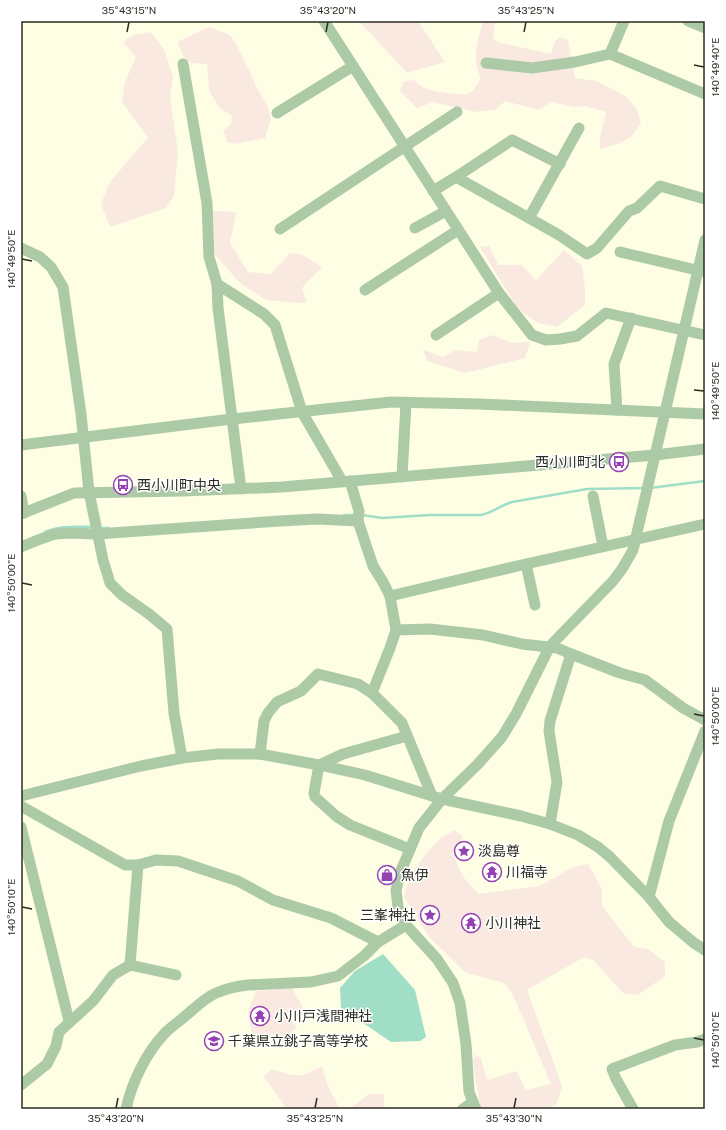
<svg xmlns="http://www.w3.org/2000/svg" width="726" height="1130" viewBox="0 0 726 1130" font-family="'Public Sans','Noto Sans JP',sans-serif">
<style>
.green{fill:#fae9e1}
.water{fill:#a1dec8}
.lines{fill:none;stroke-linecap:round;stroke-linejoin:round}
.stream{stroke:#a1dec8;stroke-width:2.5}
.minor{stroke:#adcaa7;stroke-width:11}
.ticks{fill:none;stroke:#2b2c22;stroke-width:1.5}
.labels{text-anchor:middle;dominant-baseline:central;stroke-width:3;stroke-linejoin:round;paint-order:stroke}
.poi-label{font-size:14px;fill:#2b2c22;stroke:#fff;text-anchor:start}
.neatline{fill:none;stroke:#2b2c22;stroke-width:1.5}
.ticks-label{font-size:10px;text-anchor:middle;fill:#2b2c22}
</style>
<rect width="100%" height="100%" fill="#fdfee3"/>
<g class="green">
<path d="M359,21H418L445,62L407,73Z"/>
<path d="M483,22L495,23L493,38L497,42L551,54L555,41L561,37L568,40L575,78L597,81L625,96L636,108L641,123L632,136L618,144L600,149V137L606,112L584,106L574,107L552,102L538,110L505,101L497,109L476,112L433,102L417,108L400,91L404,81L414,80C418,84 422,87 427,89C432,91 463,96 467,94C474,92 477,84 481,78C471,58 477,42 483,22Z"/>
<path d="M209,27L230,35L241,53L257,88L268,107L271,119L265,138L236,144L227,142L223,131L231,124L232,116L220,108L209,91L207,64C183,63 187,62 177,42Z"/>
<path d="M151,32L164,49L173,77L170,98L178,152L174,196L166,208L110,227L101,204L110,182L148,138L122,102L125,82L136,57L123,42L133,35Z"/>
<path d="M213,211L236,212L230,243L248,272L271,274L290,253L303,255L322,267L302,288L307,302L299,303L266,300L247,288L238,281L215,255Z"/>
<path d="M489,246L498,265H522L536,280L564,250L582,266L585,290V305L557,327L538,323L518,309L480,247Z"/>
<path d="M493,335L512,343L530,342L525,358L465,373L427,361L423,350L443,357L456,350L477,352L479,340Z"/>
<path d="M455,830L463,837L452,853L464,878L479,894L540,886L573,867L588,864L602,889V906L634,947L648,949L665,962V976L638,995L623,993L593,960L584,957L527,990L561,1083L562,1087L556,1105L546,1109H481L476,1083L473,1060L476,1055L481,1058L485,1074L488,1080L516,1071L526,1090L551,1084L513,995L505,983L466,973L430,938L404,897C408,874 425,853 441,838C445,835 451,833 455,830Z"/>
<path d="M292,988L303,1008L291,1017L297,1028L282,1037L253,1042L248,1011L256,991Z"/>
<path d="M322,1066L327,1084L340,1109H287L264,1077L271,1069L292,1075H304Z"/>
<path d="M369,1094H383L385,1109H350Z"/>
</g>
<path class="water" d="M383,954L415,990L426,1037L420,1041L391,1042L341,1008L340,988L355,971Z"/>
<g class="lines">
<g class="stream">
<path d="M650,488L705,481"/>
<path d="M344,515H355"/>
<path d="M362,515L382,518L430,515H480C491,514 501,505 512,502L587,489L645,488"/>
<path d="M99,528H109"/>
<path d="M45,532C60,525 78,527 94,527"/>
</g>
<g class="minor">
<path d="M324,21L499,293L532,335L546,340L560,339L577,336L606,313L705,335"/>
<path d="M688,21L705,28"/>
<path d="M610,54L624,21"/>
<path d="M486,63L532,68L575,62L610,54L705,94"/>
<path d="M183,64L207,203L209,257L217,284L218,308L241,489"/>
<path d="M277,113L353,66"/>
<path d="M456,177L512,140L560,164"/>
<path d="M433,191L456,177L559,235L587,254L597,248L629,211L637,208L660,186L705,199"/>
<path d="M529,218L579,128"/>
<path d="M415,228L446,211"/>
<path d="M280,229L457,112"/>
<path d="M21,248L40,257L51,267L63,287L81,414L89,492L103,560L110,583L122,595L149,614L167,629L174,713L182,758"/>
<path d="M620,252L705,272"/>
<path d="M217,284L264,314L275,325L302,412L342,481"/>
<path d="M365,290L458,230"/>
<path d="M436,335L499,293"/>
<path d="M617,410L614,364L631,318"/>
<path d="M21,445L232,419L391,402L479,404L705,414"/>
<path d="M402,477L406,403"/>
<path d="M350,481L359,511L358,521L373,566L383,582L390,596L396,630L390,648L372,693L402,723L432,796"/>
<path d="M21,496L24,513"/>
<path d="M593,496L603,546"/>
<path d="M21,514L74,493L183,491L282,487L655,455L705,449"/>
<path d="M21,547C33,542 44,537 56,534C70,532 84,534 97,534L280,521L317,519L358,521"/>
<path d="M526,564L535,605"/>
<path d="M390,596L526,564L705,524"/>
<path d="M396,630L430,629L483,635L522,644L557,648L571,654L620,673L645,680L683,708L705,720"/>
<path d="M407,736L343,754L319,765L314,793L315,797L336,816L350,825L410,849"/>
<path d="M260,754L264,721L268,713L277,702L301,691L318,674L358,684L372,693"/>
<path d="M21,796L141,766L182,758L218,754H260L319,765L365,775L442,799L521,816L550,824L578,835L598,847L610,857L649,897L669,922L694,943L705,950"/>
<path d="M21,806L125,865H138L156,860L178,861L238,881L273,900L331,918L378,942"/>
<path d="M550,824L557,782L549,731L550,721L571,654"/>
<path d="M21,827L69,1021"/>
<path d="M649,897L669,821L705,731"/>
<path d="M130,965L138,865"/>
<path d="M21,1085L47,1064L56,1046L59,1032L93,1001L113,975L130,965L176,975"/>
<path d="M126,1109C132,1082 146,1053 165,1033C173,1025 183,1019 191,1011C198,1005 207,997 216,993C226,989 237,986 248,985L311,982L338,976L364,956L378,942L406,925"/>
<path d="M463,1109L473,1102"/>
<path d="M476,1109L469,1092L466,1044L460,1003L453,983L437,959L406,925L398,907L396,890L400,873L419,828L442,799L478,764L502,737L516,714L550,646L613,581L622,569L633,550L705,240"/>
<path d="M633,1109L616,1079L612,1069L675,1045L697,1042L705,1039"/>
</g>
</g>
<path class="ticks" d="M127,32L129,22M326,32L328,22M524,32L526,22M694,65L704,67M22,259L32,261M694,390L704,391M22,583L32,585M694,714L704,716M22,907L32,909M694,1038L704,1040M116,1108L118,1098M315,1108L317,1098M514,1108L516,1098"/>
<defs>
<g id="bus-ring" transform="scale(1)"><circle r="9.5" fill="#fff" stroke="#9442b1" stroke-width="1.5"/><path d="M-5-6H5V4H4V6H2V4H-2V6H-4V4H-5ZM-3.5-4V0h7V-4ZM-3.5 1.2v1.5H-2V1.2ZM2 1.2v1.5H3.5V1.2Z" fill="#9442b1"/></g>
<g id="sight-ring" transform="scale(1)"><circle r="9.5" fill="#fff" stroke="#9442b1" stroke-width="1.5"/><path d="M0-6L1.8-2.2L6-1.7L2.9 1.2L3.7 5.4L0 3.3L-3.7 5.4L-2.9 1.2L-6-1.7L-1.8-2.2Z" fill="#9442b1"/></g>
<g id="temple-ring" transform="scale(1)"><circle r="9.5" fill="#fff" stroke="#9442b1" stroke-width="1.5"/><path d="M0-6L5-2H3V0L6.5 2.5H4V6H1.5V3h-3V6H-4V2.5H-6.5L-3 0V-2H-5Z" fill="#9442b1"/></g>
<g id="shop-ring" transform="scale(1)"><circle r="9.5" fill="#fff" stroke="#9442b1" stroke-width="1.5"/><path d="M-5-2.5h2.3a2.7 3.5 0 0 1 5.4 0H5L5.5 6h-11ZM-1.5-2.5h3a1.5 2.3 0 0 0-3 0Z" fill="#9442b1"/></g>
<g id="school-ring" transform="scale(1)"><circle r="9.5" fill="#fff" stroke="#9442b1" stroke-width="1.5"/><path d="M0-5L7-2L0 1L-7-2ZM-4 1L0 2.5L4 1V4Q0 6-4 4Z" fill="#9442b1"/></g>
</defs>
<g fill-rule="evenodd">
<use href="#bus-ring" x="619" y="462"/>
<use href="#bus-ring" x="123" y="485"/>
<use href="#sight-ring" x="464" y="851"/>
<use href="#temple-ring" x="492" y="872"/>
<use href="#shop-ring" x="387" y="875"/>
<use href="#sight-ring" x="430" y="915"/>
<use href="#temple-ring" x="471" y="923"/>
<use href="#temple-ring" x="260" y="1016"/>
<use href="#school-ring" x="214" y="1041"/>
</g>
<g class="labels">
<g class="poi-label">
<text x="605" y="462" text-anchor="end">西小川町北</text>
<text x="137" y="485">西小川町中央</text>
<text x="478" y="851">淡島尊</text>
<text x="506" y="872">川福寺</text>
<text x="401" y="875">魚伊</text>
<text x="416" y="915" text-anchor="end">三峯神社</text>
<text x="485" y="923">小川神社</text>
<text x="274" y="1016">小川戸浅間神社</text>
<text x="228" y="1041">千葉県立銚子高等学校</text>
</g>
</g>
<rect width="726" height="1130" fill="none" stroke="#ffffff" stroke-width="44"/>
<rect x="22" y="22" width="682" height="1086" class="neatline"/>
<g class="ticks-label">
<text x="129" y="14">35°43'15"N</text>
<text x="328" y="14">35°43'20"N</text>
<text x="526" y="14">35°43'25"N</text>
<text transform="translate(715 67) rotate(-90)" y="4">140°49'40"E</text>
<text transform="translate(11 259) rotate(-90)" y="4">140°49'50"E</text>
<text transform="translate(715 391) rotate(-90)" y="4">140°49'50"E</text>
<text transform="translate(11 583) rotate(-90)" y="4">140°50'00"E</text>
<text transform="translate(715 716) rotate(-90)" y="4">140°50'00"E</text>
<text transform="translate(11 907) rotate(-90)" y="4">140°50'10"E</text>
<text transform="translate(715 1040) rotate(-90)" y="4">140°50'10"E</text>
<text x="116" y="1122">35°43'20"N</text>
<text x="315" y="1122">35°43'25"N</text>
<text x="514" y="1122">35°43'30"N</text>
</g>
</svg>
